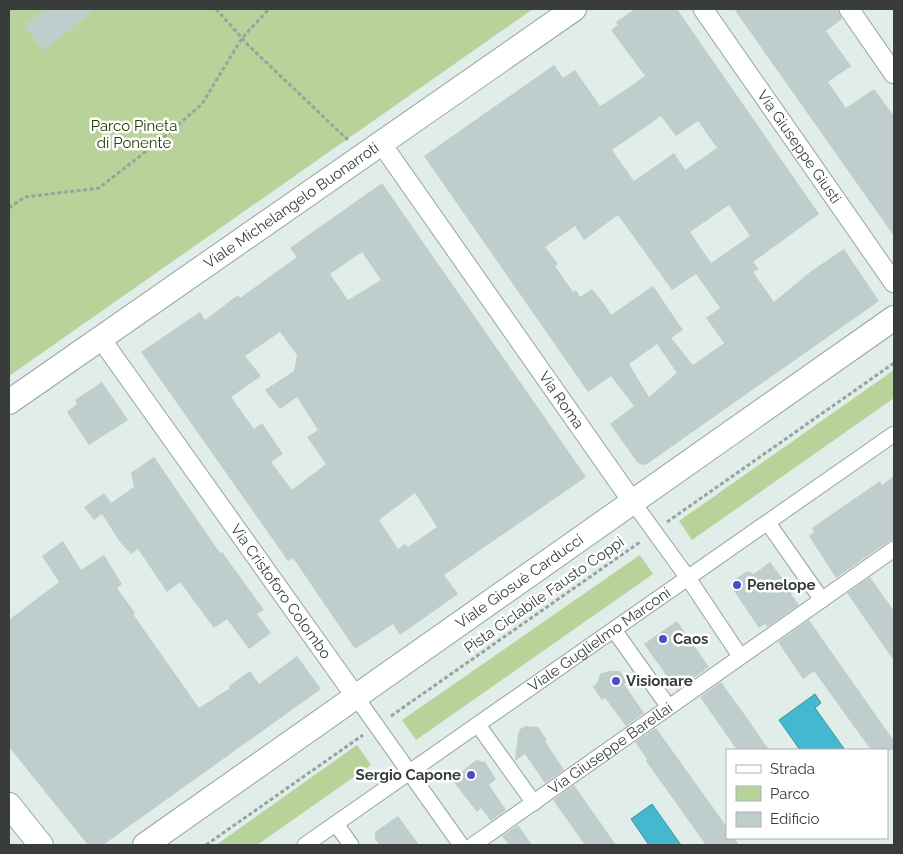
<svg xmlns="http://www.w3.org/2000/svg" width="903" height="854" viewBox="0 0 903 854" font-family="Raleway,sans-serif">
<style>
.green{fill:#b8d399}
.water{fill:#43b8ce;stroke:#4093a2}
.building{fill:#bfcdcc;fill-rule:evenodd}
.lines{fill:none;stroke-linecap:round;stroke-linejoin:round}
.pedestrian-casing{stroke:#97a49f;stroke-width:17}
.minor-casing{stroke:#97a49f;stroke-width:21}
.tertiary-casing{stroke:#97a49f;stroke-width:26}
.path{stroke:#98a29e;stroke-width:3;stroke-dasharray:4 2.5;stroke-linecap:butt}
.pedestrian{stroke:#fff;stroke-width:15}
.minor{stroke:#fff;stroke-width:19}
.tertiary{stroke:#fff;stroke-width:24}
.poi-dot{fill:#4a4dc3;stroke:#fff;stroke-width:2}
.labels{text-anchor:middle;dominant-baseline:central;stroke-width:5;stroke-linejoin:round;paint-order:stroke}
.park-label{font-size:15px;fill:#293d05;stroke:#fff}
.street-label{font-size:15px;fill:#383d3b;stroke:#fff}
.poi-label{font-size:15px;font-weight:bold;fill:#383d3b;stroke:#fff;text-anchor:start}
</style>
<rect width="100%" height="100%" fill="#e0ede8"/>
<g class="green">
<path d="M9,9H533L9,376Z"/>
<path d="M894,370V398L692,540L679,521Z"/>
<path d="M640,555L653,574L416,740L402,720Z"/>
<path d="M357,745L371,765L257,845H216Z"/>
</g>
<g class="water">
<path d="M815,694L821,703L815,708L845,750H800L779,720Z"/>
<path d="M652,804L681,845H649L631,819Z"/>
</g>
<g class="building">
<path d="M45,9H95L44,51L24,26Z"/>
<path d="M635,9H677L819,214L753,262L759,269L753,272L774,302L810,272L844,249L879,301L647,464L642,465L637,462L610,424L634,406L611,376L588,392L424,156L554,65L563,78L575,70L600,106L622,92L645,76L611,30L618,25L616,22ZM661,116L676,136L698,121L717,148L685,170L674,153L634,181L612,150ZM729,205L750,236L711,263L690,232ZM618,215L672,290L696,274L720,308L706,318L724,343L693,365L671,338L683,330L653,286L611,315L605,305L592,289L580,297L576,290L573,292L555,266L558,264L545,247L575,226L584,240ZM657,344L677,373L649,397L629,364Z"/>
<path d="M734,9H836L839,12L842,19L826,31L851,66L828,82L846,108L874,89L894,116V236Z"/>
<path d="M382,183L586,477L444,575L458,594L400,635L393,624L355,649L293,558L288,561L141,352L200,312L205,320L238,295L240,298L297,257L290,248ZM362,252L381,280L348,300L330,274ZM280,332L297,355L294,371L265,390L280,409L297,397L318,430L307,437L326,464L292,490L271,462L283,454L262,423L254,429L231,397L261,376L245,356ZM415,493L437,527L408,547L405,544L398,549L379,520Z"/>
<path d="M102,382L128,420L89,445L67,412L77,404L75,400Z"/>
<path d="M154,457L220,553L222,552L264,610L257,614L271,633L249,649L227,619L214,628L180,582L167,592L138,549L131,554L120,542L102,514L94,520L84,507L104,493L111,503L134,487L131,473Z"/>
<path d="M894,476V540L889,541L836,578L809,536L814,532L812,528L880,481L882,485Z"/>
<path d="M63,541L81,570L104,555L122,584L117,588L135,613L133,614L199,708L230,688L229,686L250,671L259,684L297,656L321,689L103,845H88L9,747V620L59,582L42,556Z"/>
<path d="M770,562L793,593L791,594L799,605L767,627L765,624L759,628L732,588L733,581L747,571L754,574Z"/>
<path d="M870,577L894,611V661L847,593Z"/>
<path d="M809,620L894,741V750H871L814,671L803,679L778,642Z"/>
<path d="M677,621L709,667L677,690L644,644Z"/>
<path d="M609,671H620L627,682L624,684L644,713L626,726L605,698L602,700L593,687L597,683L600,674Z"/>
<path d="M721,682L747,718L769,750H737L700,697Z"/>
<path d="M526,726L538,727L547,740L545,741L564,770L545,783L525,754L515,761L518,734L520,729Z"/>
<path d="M656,728L727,827V838H734L739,845H706L646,761L647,759L635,742Z"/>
<path d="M476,760L485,762L496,779L489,785L506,810L491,821L481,808L477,812L452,780Z"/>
<path d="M574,785L616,845H585L553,800Z"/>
<path d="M398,816L419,845H379L375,839V832Z"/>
<path d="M518,825L532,845H509L502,836Z"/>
</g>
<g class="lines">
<g class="pedestrian-casing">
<g id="pedestrian">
<path d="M632,501L688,578L740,656"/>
<path d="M768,523L822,600"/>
<path d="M614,630L668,706"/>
<path d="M356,697L461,845"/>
<path d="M478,725L534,803"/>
<path d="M336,824L351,845"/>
<path id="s1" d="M305,845L894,434"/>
<path id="s2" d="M473,845L894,549"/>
</g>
</g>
<g class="minor-casing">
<g id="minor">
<path id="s3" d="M703,9L894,283"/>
<path d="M849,9L894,74"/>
<path id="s4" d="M381,143L632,501"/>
<path id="s5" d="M101,339L356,697"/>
</g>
</g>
<g class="tertiary-casing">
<g id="tertiary">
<path id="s6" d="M9,402L574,9"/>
<path d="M9,805L41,845"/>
<path id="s7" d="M145,845L894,318"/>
</g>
</g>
<g class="path">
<path d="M216,9L250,47L349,141"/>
<path d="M9,208L25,197L99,188L163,138L202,104L242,38L269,9"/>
<path d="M667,522L894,363"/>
<path d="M391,716L640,542"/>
<path d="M206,845L363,735"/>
</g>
<use href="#pedestrian" class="pedestrian"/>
<use href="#minor" class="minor"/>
<use href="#tertiary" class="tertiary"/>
</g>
<g class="poi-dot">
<circle cx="737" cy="585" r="5"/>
<circle cx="663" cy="639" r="5"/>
<circle cx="616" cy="681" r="5"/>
<circle cx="471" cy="775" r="5"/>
</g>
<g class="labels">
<g class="park-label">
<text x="134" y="126">Parco Pineta<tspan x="134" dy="17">di Ponente</tspan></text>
</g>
<g class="street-label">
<text stroke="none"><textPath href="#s3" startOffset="168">Via Giuseppe Giusti</textPath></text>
<text stroke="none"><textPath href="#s6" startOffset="344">Viale Michelangelo Buonarroti</textPath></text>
<text stroke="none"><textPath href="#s4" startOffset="314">Via Roma</textPath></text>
<text stroke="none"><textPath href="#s7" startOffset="458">Viale Giosuè Carducci</textPath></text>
<text stroke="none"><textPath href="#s5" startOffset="310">Via Cristoforo Colombo</textPath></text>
<text transform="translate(544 595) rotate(-35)">Pista Ciclabile Fausto Coppi</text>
<text stroke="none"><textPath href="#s1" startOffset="359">Viale Guglielmo Marconi</textPath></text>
<text stroke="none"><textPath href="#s2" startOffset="168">Via Giuseppe Barellai</textPath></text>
</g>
<g class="poi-label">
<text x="747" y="585">Penelope</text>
<text x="673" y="639">Caos</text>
<text x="626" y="681">Visionare</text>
<text x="461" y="775" text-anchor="end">Sergio Capone</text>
</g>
</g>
<rect width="903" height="854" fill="none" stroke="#383d3b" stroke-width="20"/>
<rect x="726" y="749" width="162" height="90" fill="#ffffff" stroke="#afb1b1"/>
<rect x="736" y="765" width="25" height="8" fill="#ffffff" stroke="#afb1b1"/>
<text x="770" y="774" font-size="15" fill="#383d3b">Strada</text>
<rect x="736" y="786" width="25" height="15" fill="#b8d399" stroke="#afb1b1"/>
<text x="770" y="799" font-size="15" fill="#383d3b">Parco</text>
<rect x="736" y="812" width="25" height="15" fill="#bfcdcc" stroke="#afb1b1"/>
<text x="770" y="824" font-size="15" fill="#383d3b">Edificio</text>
</svg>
